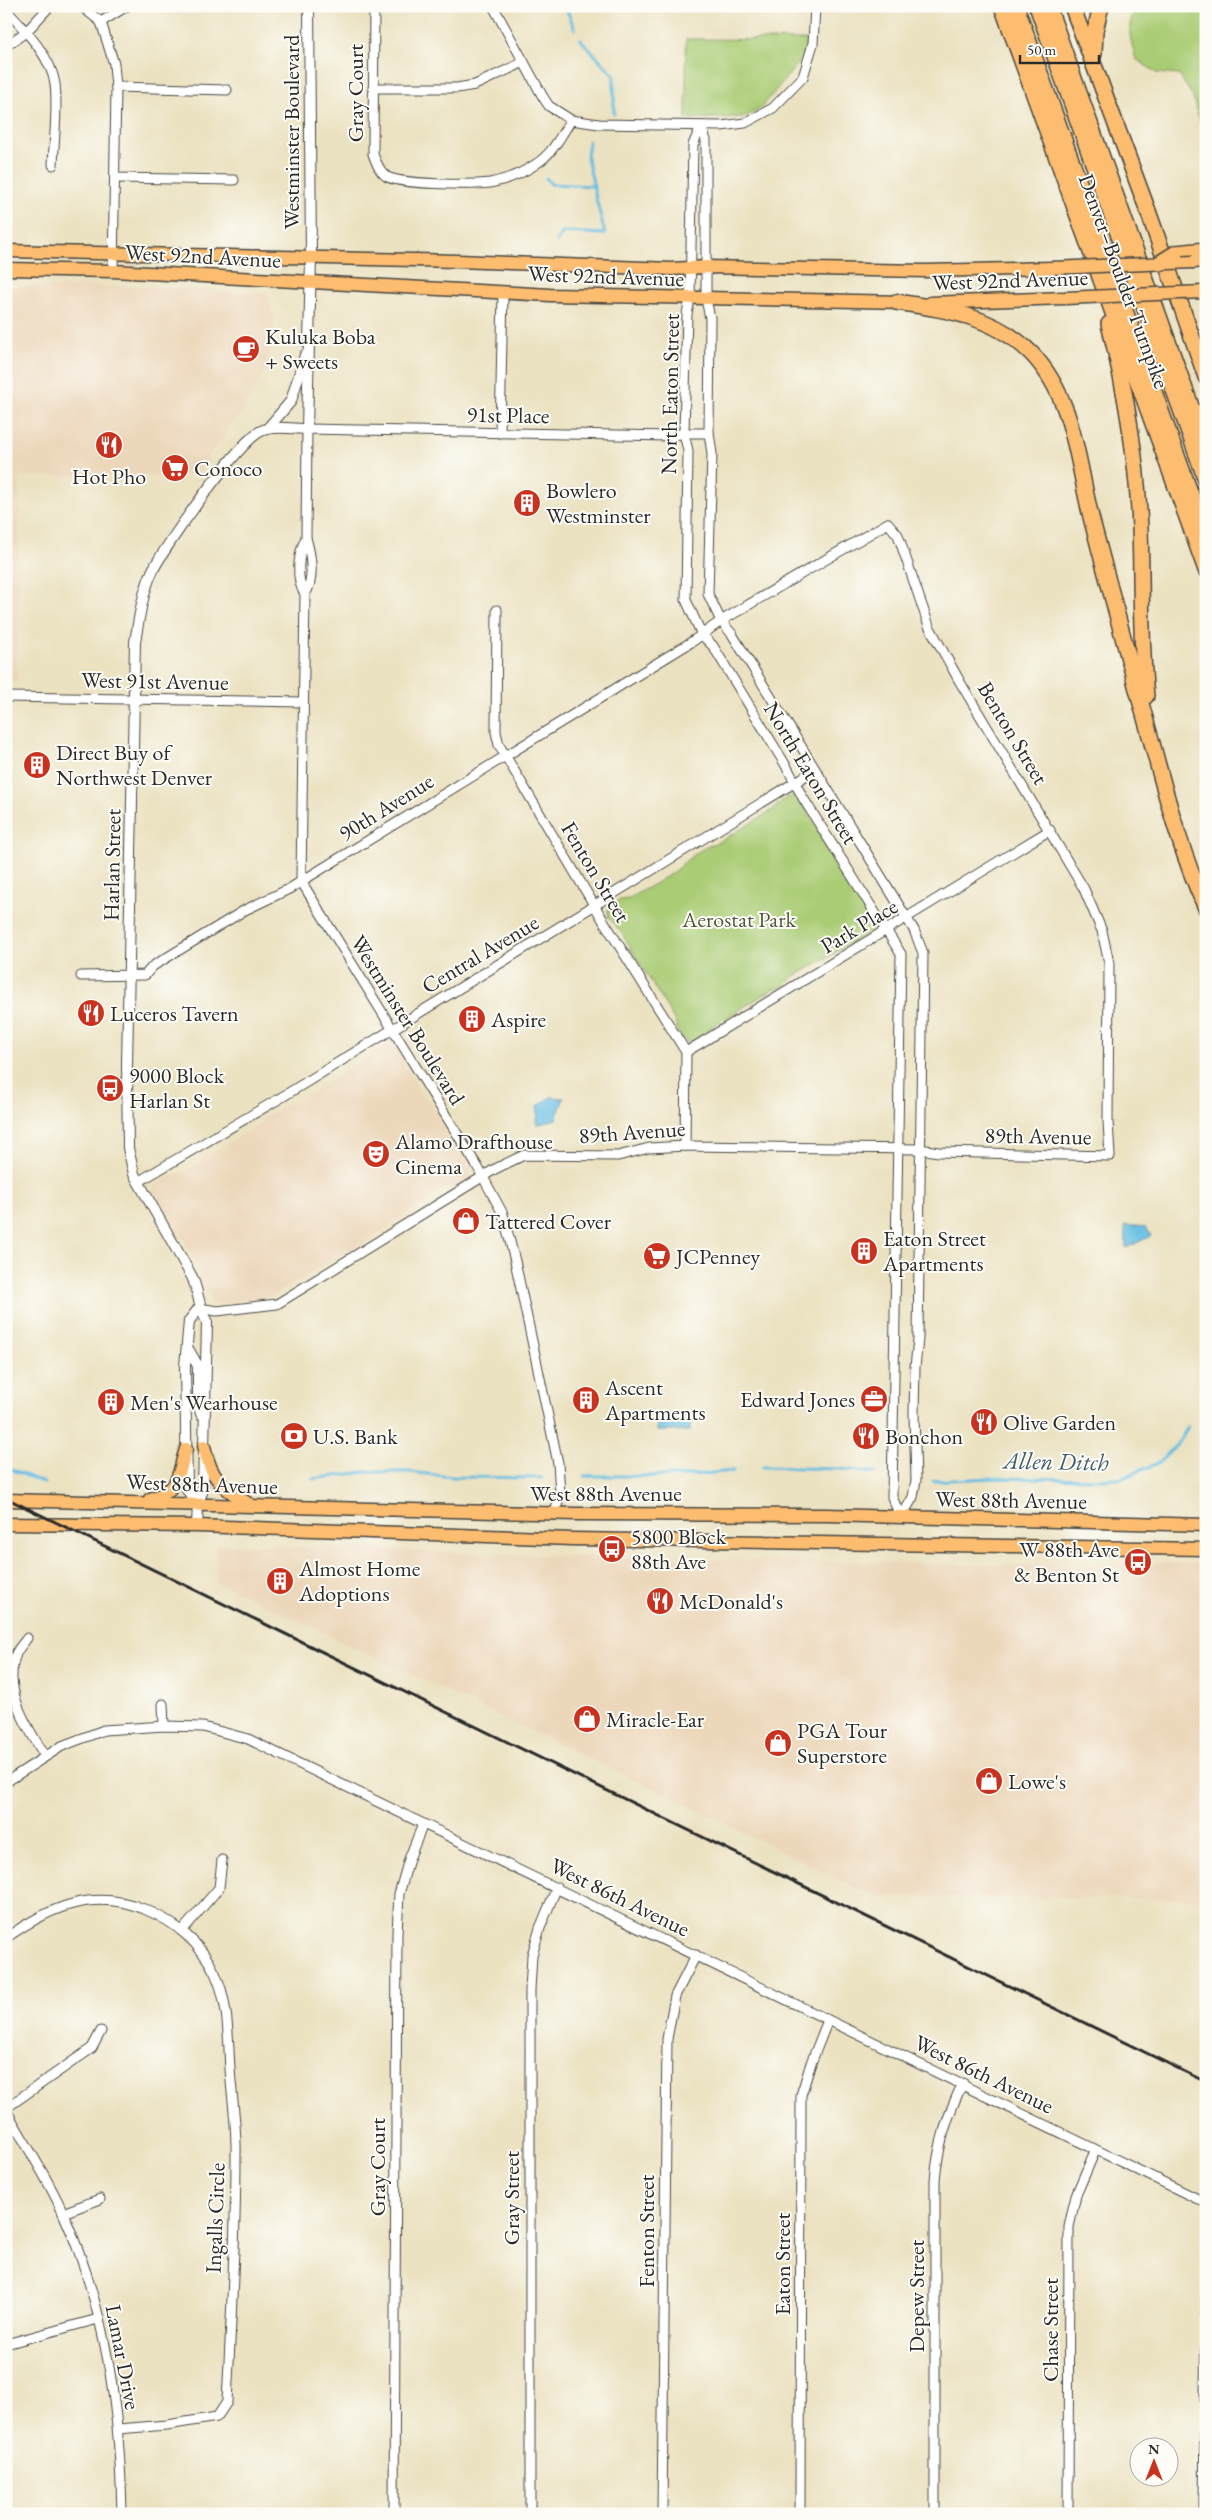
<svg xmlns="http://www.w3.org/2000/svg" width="1212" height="2520" viewBox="0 0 1212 2520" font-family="'EB Garamond',serif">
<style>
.built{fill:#ecd7ba}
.green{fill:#aacc75;stroke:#6a7c50}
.water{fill:#64bde2;stroke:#487486}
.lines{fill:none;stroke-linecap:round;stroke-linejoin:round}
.stream{stroke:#64bde2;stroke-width:3}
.minor-casing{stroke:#484642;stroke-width:11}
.tertiary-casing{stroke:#484642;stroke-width:12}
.primary-casing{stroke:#484642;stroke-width:15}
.motorway-casing{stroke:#484642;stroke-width:18}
.minor{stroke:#fff;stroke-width:9}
.tertiary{stroke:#fff;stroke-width:10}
.primary{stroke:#fcbd6f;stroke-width:12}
.motorway{stroke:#fcbd6f;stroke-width:15}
.rail{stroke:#2b2b2b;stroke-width:3}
.primary-bridge-casing{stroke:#484642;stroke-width:15;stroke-linecap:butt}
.motorway-bridge-casing{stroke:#484642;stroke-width:18;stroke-linecap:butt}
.primary-bridge{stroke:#fcbd6f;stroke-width:12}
.motorway-bridge{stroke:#fcbd6f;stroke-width:15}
.labels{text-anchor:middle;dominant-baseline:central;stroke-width:4;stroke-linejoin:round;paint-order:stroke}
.street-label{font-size:22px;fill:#2b2b2b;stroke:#fdfcf7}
.poi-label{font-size:22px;fill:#2b2b2b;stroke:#fdfcf7;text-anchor:start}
.park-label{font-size:22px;fill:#515b41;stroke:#fdfcf7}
.water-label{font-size:24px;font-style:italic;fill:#3f5e6b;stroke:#fdfcf7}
</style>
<rect width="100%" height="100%" fill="#fdfcf7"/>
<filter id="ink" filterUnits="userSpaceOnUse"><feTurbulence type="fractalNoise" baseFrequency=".02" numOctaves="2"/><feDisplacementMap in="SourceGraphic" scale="10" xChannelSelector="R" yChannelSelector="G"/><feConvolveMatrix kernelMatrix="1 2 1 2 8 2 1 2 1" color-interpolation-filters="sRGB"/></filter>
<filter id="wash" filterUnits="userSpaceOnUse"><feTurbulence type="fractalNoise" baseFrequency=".0096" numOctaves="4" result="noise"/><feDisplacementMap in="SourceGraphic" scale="20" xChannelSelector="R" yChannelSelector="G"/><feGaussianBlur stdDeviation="1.12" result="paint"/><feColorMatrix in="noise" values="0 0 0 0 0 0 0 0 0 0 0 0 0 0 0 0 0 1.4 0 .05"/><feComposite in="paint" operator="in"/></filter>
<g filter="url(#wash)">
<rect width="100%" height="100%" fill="#ebe2c1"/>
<g class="built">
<path d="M140,286L267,294L275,317L268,366L243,410L195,475L20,476L17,682H6V287Z"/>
<path d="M387,1043L394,1044L398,1048L403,1063L421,1094L430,1102L438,1116L439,1123L460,1156L465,1160L471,1170V1178L456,1187L446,1189L387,1226L366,1243L348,1250L271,1297L244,1299L236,1303L218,1305L212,1303L200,1276V1269L164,1204L158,1201L153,1192L154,1187L170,1176L178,1175L260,1124L265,1117L286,1104L298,1101L371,1056L376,1049Z"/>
<path d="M215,1544L590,1557L990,1565L1206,1563V1899L874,1896L677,1800L216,1582Z"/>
</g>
<g class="green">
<path d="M1138,6H1206V124L1203,130L1192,95L1179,75L1157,73L1136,59C1130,39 1125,23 1138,6Z"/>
<path d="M686,39L807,40L801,60L760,109L744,117L686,119Z"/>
<path d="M792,795L799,798L874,921L875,929L792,978L783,987L773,989L708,1029L693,1042H687L678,1032L675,1021L621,932L608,917V909L620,900L628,899C644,889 664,880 678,868C691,856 704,846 721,841L774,809L780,802Z"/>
</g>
<g class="water">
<path d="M551,1097L564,1098L556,1119L537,1125L538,1106Z"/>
<path d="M1125,1225L1146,1227L1151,1236L1126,1248Z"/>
<rect x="657" y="1415" width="33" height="16"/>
</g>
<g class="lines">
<g class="stream">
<path d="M565,6L575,29"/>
<path d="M580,39L614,75V114"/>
<path d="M589,141L587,158L594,187"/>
<path d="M546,178L551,184L593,186L605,234L563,232L557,241"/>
<path d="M6,1467L44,1483"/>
<path d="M763,1467L840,1469L875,1473"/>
<path d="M584,1476H683L733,1471"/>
<path d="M313,1479L365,1472H409L453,1477L542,1478"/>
<path d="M933,1481L991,1478L1120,1479L1158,1463L1175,1447L1188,1427"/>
</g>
</g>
</g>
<g filter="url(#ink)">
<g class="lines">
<g class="minor-casing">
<g id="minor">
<path d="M81,6L101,22L114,64L116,87L113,271"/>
<path d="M374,6L373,154C376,162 379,171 386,176C398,185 473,185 490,183C505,180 523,173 536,164C553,153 560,137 571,120"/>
<path d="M493,6L543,97L549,106L571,120L599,124L721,126L745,123L773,108L803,77L813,44L815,6"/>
<path d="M6,10C24,29 51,56 55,84C58,108 54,140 53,165"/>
<path d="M101,22L127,6"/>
<path d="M6,46L26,32L50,6"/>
<path d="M116,87L227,90"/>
<path d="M373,88H457L475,85L524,62"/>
<path d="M701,126L706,140V299L710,318L709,433L712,454L708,594L721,621L732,634L914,930L923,953L918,1339L915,1367L914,1414L916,1480L913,1497L901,1518"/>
<path d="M701,126L693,145L690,299L687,314L684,433L688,451L686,600L702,635L713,646L788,769L803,798L901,954L892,1497L901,1518"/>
<path d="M115,178L234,180"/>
<path d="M500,433L503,292"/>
<path d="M305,594C295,580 298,553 306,538"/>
<path d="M497,610L496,732L499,745L603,920L686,1052L685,1146"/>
<path d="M6,697L303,702"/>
<path d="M81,976L145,975L153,966L245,910L289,889L693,641L721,621L888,523L898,535L929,626L960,682L1084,889L1102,931L1109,963L1108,1121L1110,1156L939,1152L919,1149L685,1146L649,1148L618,1156L524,1155L495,1169L277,1304L217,1311L199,1308"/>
<path d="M686,1052L1050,830"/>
<path d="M138,1182L282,1097L815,770"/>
<path d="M555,1514L560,1493L558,1463L515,1261L503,1214L477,1166L301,881L305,594C315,580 311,554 306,538L307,429L670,436L684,433H709"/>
<path d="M27,1638C24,1643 18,1648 16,1654C2,1689 27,1727 45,1756"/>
<path d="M163,1704L164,1726"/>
<path d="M6,1782L62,1746L104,1730L164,1726L203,1727L248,1739L1206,2203"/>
<path d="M182,1931L219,1888L222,1860"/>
<path d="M6,1938C48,1908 92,1888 144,1909C174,1921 201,1943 215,1973C229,2003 228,2037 230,2069C232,2098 237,2128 236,2156C236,2238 231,2320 227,2402L217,2417L167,2425L118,2429"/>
<path d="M6,2108L92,2048L101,2031"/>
<path d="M6,2110C25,2144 48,2178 63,2213C106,2308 120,2411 122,2514"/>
<path d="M63,2213L100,2199"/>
<path d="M6,2344L98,2319"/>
<path d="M394,2514L397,1933L399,1894L409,1859L423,1824"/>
<path d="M530,2514V1990L532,1955L540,1928L557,1887"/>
<path d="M662,2514L667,2039L675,1996L696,1955"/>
<path d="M800,2514L801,2095L811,2063L828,2020"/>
<path d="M935,2514V2180C938,2145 947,2115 963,2083"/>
<path d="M1068,2514L1069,2227L1076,2195L1095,2151"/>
<path d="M1204,2514L1206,2296"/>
</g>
</g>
<g class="tertiary-casing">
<g id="tertiary">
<path d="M268,428L291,401L305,355"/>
<path d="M187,1347L198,1366V1402L201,1414"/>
<path d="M198,1503L187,1490L185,1366L189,1321L199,1308"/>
<path d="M197,1526L198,1503L203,1490L207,1322C198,1307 199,1292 192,1277L134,1174L128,1148L127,1066L135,642C139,619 142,594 152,572C164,547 239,441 261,431C273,425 293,429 307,429L311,257L309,6"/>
</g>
</g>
<g class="primary-casing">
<g id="primary">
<path d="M6,251L458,261L672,269L706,267L926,271L1052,268"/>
<path d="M1193,262L1206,261"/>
<path d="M6,269L113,271L550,295L905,302"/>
<path d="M930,303L1065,298"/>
<path d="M204,1446C211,1479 221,1487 249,1504"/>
<path d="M150,1499C182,1489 177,1475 186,1449"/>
<path d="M6,1500L576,1514L827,1515L1206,1525"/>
<path d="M6,1524L197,1526L572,1539L1206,1549"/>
</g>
</g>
<g class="motorway-casing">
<g id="motorway">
<path d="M1002,6L1206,570"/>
<path d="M1016,6L1206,537"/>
<path d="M1037,6L1206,480"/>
<path d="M1048,6L1206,448"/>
<path d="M1072,6L1148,211L1206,377"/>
<path d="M1094,54L1095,31L1101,6"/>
<path d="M1176,253L1206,250"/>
<path d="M896,302C946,309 994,316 1031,353C1075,398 1077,463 1092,521C1112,595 1131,669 1152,743C1167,799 1182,856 1206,908"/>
<path d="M1109,324C1126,391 1137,459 1140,528C1142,584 1140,640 1146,696"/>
</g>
</g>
<use href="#minor" class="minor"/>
<use href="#tertiary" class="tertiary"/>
<use href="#primary" class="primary"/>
<use href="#motorway" class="motorway"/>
<path class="rail" d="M6,1498L1206,2082"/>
<g class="primary-bridge-casing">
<g id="primary-bridge">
<path d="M1052,268L1193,262"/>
<path d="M1065,298L1202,292"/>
</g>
</g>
<g class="motorway-bridge-casing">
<path id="motorway-bridge" d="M1160,263L1176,253"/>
</g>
<use href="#primary-bridge" class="primary-bridge"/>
<use href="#motorway-bridge" class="motorway-bridge"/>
</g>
</g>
<defs>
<g id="cafe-disc" transform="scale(1.4375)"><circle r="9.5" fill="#c8321e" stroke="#fdfcf7"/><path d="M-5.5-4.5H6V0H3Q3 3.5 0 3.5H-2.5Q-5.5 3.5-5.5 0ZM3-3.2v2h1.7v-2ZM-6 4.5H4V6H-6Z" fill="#fff"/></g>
<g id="restaurant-disc" transform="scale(1.4375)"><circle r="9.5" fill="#c8321e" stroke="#fdfcf7"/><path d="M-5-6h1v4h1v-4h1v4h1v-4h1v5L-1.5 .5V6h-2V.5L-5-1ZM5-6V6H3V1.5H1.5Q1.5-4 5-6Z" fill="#fff"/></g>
<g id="supermarket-disc" transform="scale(1.4375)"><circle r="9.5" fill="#c8321e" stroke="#fdfcf7"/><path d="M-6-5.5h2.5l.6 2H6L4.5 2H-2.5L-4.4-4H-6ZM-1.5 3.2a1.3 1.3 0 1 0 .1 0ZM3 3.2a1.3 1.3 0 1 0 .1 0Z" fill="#fff"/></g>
<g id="building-disc" transform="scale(1.4375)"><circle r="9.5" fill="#c8321e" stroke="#fdfcf7"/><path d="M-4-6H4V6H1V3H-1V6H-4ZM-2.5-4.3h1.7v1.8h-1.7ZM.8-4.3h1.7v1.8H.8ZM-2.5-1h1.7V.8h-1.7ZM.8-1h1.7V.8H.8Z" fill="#fff"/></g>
<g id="bus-disc" transform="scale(1.4375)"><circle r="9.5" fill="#c8321e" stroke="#fdfcf7"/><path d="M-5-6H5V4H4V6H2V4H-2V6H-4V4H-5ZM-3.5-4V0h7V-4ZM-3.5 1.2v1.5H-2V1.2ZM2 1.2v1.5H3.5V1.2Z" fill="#fff"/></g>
<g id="theatre-disc" transform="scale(1.4375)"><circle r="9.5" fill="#c8321e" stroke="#fdfcf7"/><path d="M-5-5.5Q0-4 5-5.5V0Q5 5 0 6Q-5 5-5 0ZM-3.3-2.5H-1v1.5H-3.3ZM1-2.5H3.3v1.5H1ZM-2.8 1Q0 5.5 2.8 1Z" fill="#fff"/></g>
<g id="shop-disc" transform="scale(1.4375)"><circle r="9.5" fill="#c8321e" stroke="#fdfcf7"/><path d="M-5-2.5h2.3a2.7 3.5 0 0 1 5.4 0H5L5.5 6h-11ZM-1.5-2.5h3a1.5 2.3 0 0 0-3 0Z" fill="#fff"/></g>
<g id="office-disc" transform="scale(1.4375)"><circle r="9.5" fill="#c8321e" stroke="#fdfcf7"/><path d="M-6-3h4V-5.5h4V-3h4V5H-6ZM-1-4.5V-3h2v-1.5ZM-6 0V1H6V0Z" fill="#fff"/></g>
<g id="bank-disc" transform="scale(1.4375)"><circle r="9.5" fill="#c8321e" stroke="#fdfcf7"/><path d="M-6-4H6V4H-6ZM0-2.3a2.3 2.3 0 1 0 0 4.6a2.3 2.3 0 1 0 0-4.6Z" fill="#fff"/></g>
</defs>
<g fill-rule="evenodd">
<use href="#cafe-disc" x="246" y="349"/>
<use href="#restaurant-disc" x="109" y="445"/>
<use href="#supermarket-disc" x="175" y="468"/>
<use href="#building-disc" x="527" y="503"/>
<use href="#building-disc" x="37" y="765"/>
<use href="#restaurant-disc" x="91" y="1013"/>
<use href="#building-disc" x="472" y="1019"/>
<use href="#bus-disc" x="110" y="1088"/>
<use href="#theatre-disc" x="376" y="1154"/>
<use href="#shop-disc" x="466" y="1221"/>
<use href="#building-disc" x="864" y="1251"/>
<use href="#supermarket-disc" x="657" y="1256"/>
<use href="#office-disc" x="874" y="1399"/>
<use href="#building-disc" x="586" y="1400"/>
<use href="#building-disc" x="111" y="1402"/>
<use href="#restaurant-disc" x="984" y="1422"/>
<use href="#bank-disc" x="294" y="1436"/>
<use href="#restaurant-disc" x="866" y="1436"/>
<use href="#bus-disc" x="612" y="1549"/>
<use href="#bus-disc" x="1138" y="1562"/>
<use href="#building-disc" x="280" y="1581"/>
<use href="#restaurant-disc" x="660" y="1601"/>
<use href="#shop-disc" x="587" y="1719"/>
<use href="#shop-disc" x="778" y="1743"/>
<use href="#shop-disc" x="989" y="1781"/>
</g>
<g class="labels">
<g class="street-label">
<text transform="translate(355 93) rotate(-90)">Gray Court</text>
<text transform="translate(291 132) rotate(-90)">Westminster Boulevard</text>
<text transform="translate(203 256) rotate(3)">West 92nd Avenue</text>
<text transform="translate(606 276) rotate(2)">West 92nd Avenue</text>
<text transform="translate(1010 280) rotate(-2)">West 92nd Avenue</text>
<text transform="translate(1124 281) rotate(70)">Denver–Boulder Turnpike</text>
<text transform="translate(670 394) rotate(-89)">North Eaton Street</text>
<text transform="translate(508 415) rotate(1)">91st Place</text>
<text transform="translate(155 681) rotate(1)">West 91st Avenue</text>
<text transform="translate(1013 733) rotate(59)">Benton Street</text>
<text transform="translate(811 773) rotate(59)">North Eaton Street</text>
<text transform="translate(386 807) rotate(-32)">90th Avenue</text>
<text transform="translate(112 865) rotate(-89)">Harlan Street</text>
<text transform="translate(596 872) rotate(59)">Fenton Street</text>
<text transform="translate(859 926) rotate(-31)">Park Place</text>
<text transform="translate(480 954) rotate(-31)">Central Avenue</text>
<text transform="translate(408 1020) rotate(58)">Westminster Boulevard</text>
<text transform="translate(632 1132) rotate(-4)">89th Avenue</text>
<text transform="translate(1038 1136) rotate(1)">89th Avenue</text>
<text transform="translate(202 1484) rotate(2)">West 88th Avenue</text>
<text x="606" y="1493">West 88th Avenue</text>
<text transform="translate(1011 1500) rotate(1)">West 88th Avenue</text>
<text transform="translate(620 1897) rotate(26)">West 86th Avenue</text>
<text transform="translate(984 2074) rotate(26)">West 86th Avenue</text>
<text transform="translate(377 2167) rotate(-90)">Gray Court</text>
<text transform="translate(511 2198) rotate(-90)">Gray Street</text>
<text transform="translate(215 2218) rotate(-88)">Ingalls Circle</text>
<text transform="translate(646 2231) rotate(-90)">Fenton Street</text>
<text transform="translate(782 2264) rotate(-90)">Eaton Street</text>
<text transform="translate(916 2296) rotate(-90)">Depew Street</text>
<text transform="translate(1050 2330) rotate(-90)">Chase Street</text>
<text transform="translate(123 2357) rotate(79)">Lamar Drive</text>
</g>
<g class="poi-label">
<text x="265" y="336">Kuluka Boba<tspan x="265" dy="25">+ Sweets</tspan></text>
<text x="194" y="468">Conoco</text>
<text x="109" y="476" text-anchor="middle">Hot Pho</text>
<text x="546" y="490">Bowlero<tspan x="546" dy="25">Westminster</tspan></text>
<text x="56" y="752">Direct Buy of<tspan x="56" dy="25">Northwest Denver</tspan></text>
<text x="110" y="1013">Luceros Tavern</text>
<text x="491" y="1019">Aspire</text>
<text x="129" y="1075">9000 Block<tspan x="129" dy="25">Harlan St</tspan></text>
<text x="395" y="1141">Alamo Drafthouse<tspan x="395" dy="25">Cinema</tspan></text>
<text x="485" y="1221">Tattered Cover</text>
<text x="883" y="1238">Eaton Street<tspan x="883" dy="25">Apartments</tspan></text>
<text x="676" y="1256">JCPenney</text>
<text x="605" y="1387">Ascent<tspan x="605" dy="25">Apartments</tspan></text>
<text x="855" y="1399" text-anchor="end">Edward Jones</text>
<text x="130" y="1402">Men's Wearhouse</text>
<text x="1003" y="1422">Olive Garden</text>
<text x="313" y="1436">U.S. Bank</text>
<text x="885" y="1436">Bonchon</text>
<text x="631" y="1536">5800 Block<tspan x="631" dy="25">88th Ave</tspan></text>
<text x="1119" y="1549" text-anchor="end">W 88th Ave<tspan x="1119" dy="25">&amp; Benton St</tspan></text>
<text x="299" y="1568">Almost Home<tspan x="299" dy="25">Adoptions</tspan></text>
<text x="679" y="1601">McDonald's</text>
<text x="606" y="1719">Miracle-Ear</text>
<text x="797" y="1730">PGA Tour<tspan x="797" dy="25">Superstore</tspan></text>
<text x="1008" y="1781">Lowe's</text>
</g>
<g class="park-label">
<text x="739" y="919">Aerostat Park</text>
</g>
<g class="water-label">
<text transform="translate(1056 1461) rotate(1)">Allen Ditch</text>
</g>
</g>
<rect width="1212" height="2520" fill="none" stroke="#fdfcf7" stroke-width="25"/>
<g transform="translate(1154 2462)"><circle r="24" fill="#fdfcf7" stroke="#a9a8a5"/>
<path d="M0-4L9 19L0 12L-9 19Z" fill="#c8321e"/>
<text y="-8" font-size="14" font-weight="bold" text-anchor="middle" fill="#2b2b2b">N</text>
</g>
<path d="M1020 55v8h79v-8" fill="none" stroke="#2b2b2b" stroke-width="2.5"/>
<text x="1027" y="55" font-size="15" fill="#2b2b2b" stroke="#fdfcf7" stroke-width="4" paint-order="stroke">50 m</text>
</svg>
